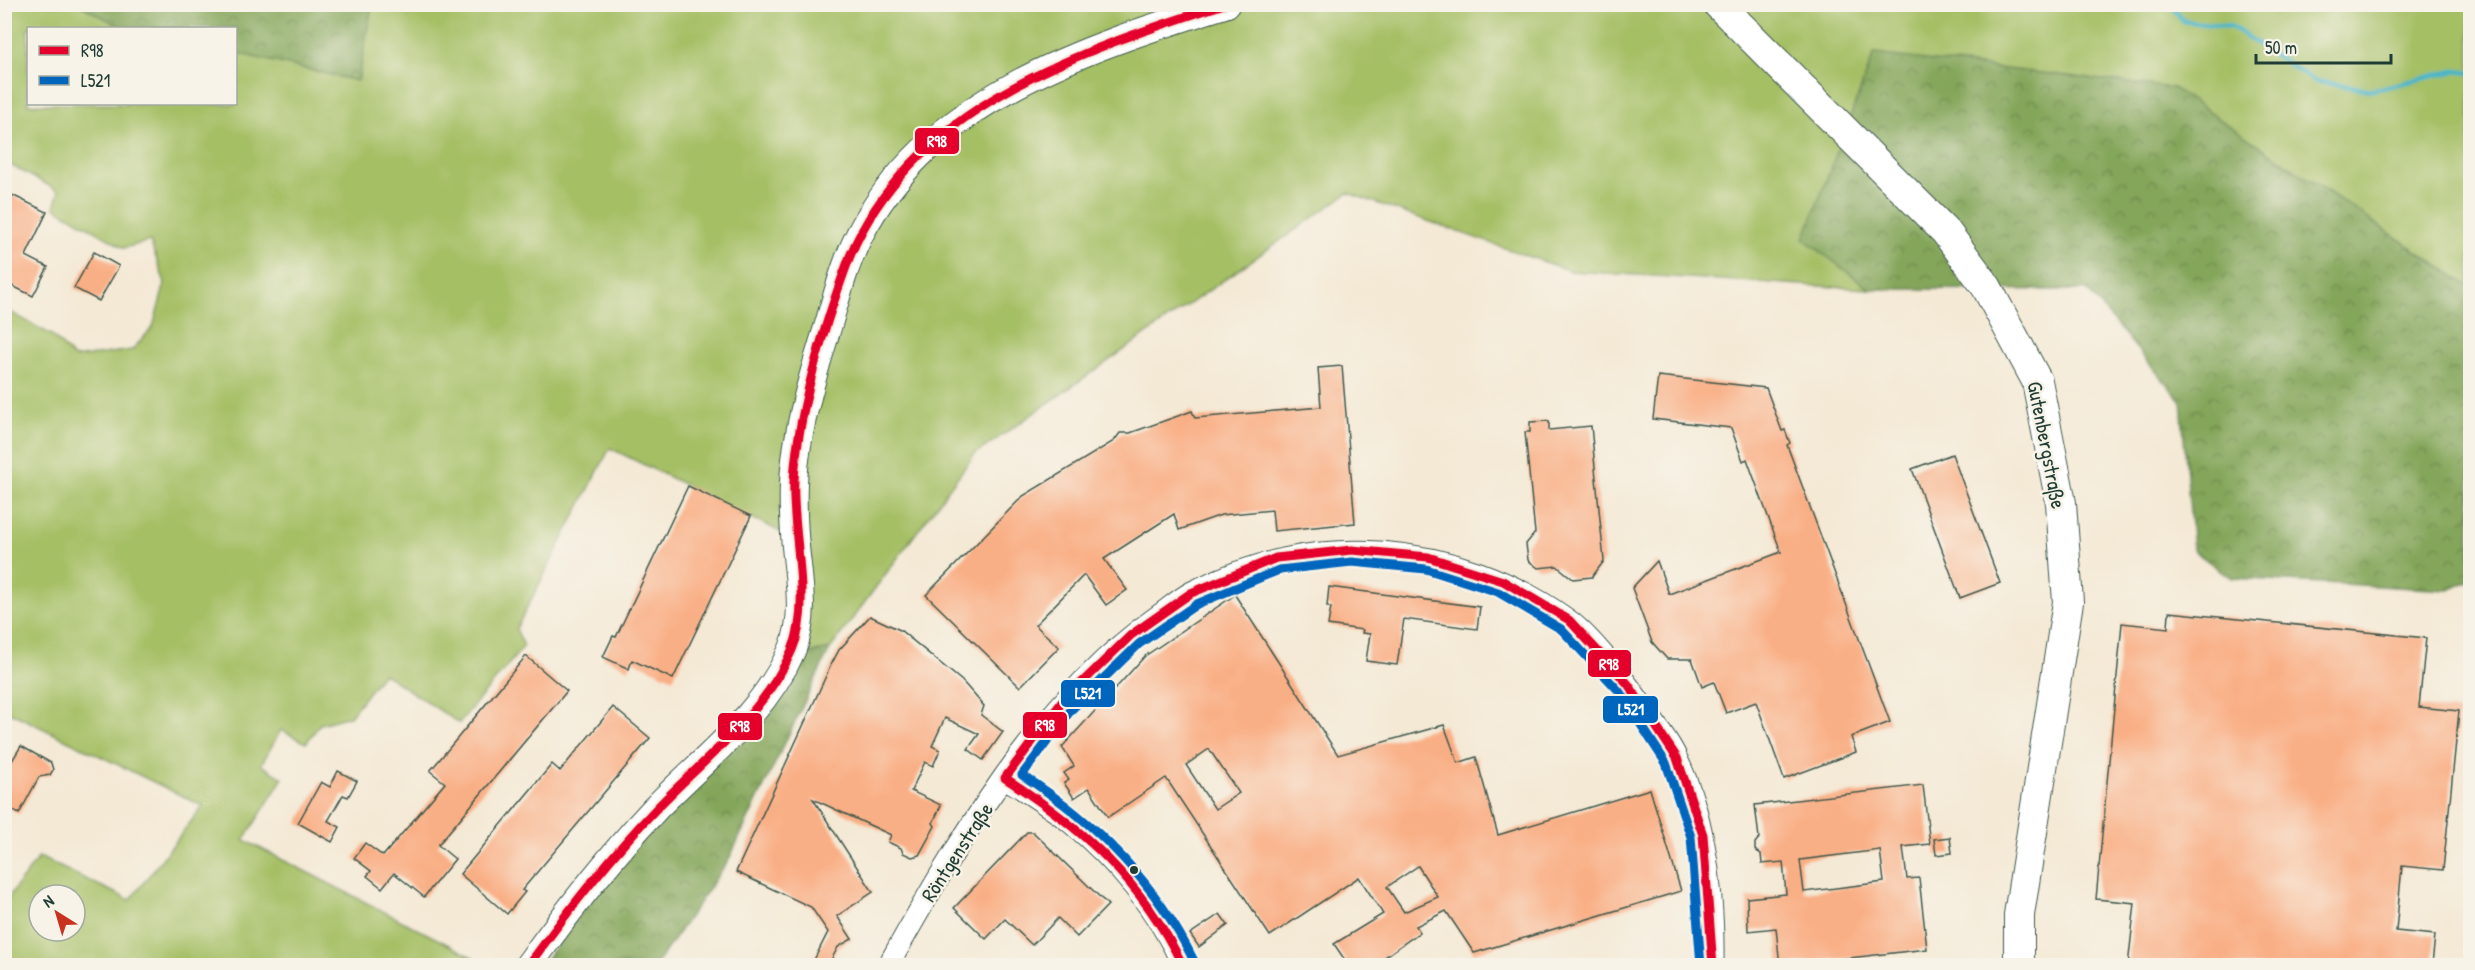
<svg xmlns="http://www.w3.org/2000/svg" width="2475" height="970" viewBox="0 0 2475 970" font-family="'Patrick Hand',sans-serif">
<style>
.green{fill:#a5bf65;stroke:#627e4c;stroke-width:1.5;fill-rule:evenodd}
.forest{fill:url(#forest-crowns);stroke:#527247;stroke-width:1.5}
.lines{fill:none;stroke-linecap:round;stroke-linejoin:round}
.stream{stroke:#4ab5c8;stroke-width:5}
.building{fill:#f9af85;fill-rule:evenodd}
.minor-casing{stroke:#3f574c;stroke-width:23}
.tertiary-casing{stroke:#3f574c;stroke-width:29}
.secondary-casing{stroke:#3f574c;stroke-width:32}
.minor{stroke:#fff;stroke-width:21}
.tertiary{stroke:#fff;stroke-width:27}
.secondary{stroke:#fff;stroke-width:30}
.bus-1-casing{stroke:#f7f3e8;stroke-width:14}
.bus-2-casing{stroke:#f7f3e8;stroke-width:14}
.bus-1{stroke:#e4002b;stroke-width:9}
.bus-2{stroke:#0065bd;stroke-width:9}
.bus-dot{fill:#1f3d34;stroke:#f7f3e8;stroke-width:2}
.labels{text-anchor:middle;dominant-baseline:central;stroke-width:5;stroke-linejoin:round;paint-order:stroke}
.street-label{font-size:21px;fill:#1f3d34;stroke:#f7f3e8}
.line-badge{stroke:#f7f3e8;stroke-width:2}
.badge-label{font-size:16px;text-anchor:middle;font-weight:bold;fill:#fff}
</style>
<defs>
<pattern id="forest-crowns" width="20" height="18" patternUnits="userSpaceOnUse" patternTransform="scale(1.5)"><rect width="20" height="18" fill="#84a65a"/><path d="M2 6a3 3 0 1 1 6 0M12 15a3 3 0 1 1 6 0" fill="none" stroke="#6b884b"/></pattern>
</defs>
<rect width="100%" height="100%" fill="#f7f3e8"/>
<filter id="ink" filterUnits="userSpaceOnUse"><feTurbulence type="fractalNoise" baseFrequency=".0167" numOctaves="2"/><feDisplacementMap in="SourceGraphic" scale="12" xChannelSelector="R" yChannelSelector="G"/><feConvolveMatrix kernelMatrix="1 2 1 2 8 2 1 2 1" color-interpolation-filters="sRGB"/></filter>
<filter id="wash" filterUnits="userSpaceOnUse"><feTurbulence type="fractalNoise" baseFrequency=".008" numOctaves="4" result="noise"/><feDisplacementMap in="SourceGraphic" scale="24" xChannelSelector="R" yChannelSelector="G"/><feGaussianBlur stdDeviation="1.35" result="paint"/><feColorMatrix in="noise" values="0 0 0 0 0 0 0 0 0 0 0 0 0 0 0 0 0 1.4 0 .05"/><feComposite in="paint" operator="in"/></filter>
<g filter="url(#wash)">
<rect width="100%" height="100%" fill="#f4e9d5"/>
<path class="green" d="M372,4L2470,5V287L2173,88L1804,239L1870,289L1570,271L1348,193L974,455L830,649L811,653L804,648L795,539L610,448L516,629L524,646L459,723L383,673L350,716L320,724L306,743L281,730L261,765L283,778L244,840L488,965H5L4,903L39,857L130,900L203,806L5,710V309L52,335L74,358L132,350L153,327L165,283L150,241L124,248L54,207L59,191L5,162V5H80L118,25L132,28H28V104H236V53L358,81ZM39,895H75V931H39Z"/>
<g class="forest">
<path d="M80,5H372L358,81L236,53V28H132L118,25Z"/>
<path d="M1874,54L2173,88L2470,287V580L2449,590L2231,578L2193,550L2181,401L2087,290L1870,289L1804,239Z"/>
<path d="M804,648L811,653L830,649L728,861L656,965L541,966L603,883Z"/>
</g>
<g class="lines">
<path class="stream" d="M2171,4L2183,21L2232,27L2314,81L2372,90L2455,71L2470,73"/>
</g>
<g id="blocks">
<g class="building">
<path d="M12,195L47,212L26,256L48,267L33,296L4,282V211Z"/>
<path d="M94,252L119,266L99,301L74,288Z"/>
<path d="M1342,366L1355,523L1274,531L1272,510L1221,515L1179,530L1174,514L1104,559L1127,590L1106,605L1084,575L1035,625L1059,647L1020,687L926,595L1023,496L1114,441L1120,433H1130L1192,411L1195,418L1321,407L1318,368Z"/>
<path d="M1658,376L1766,388L1782,431L1785,430L1790,443L1787,445L1890,722L1851,737L1856,752L1784,779L1756,702L1726,713L1714,682L1702,687L1692,659H1667L1652,642L1632,588L1657,561L1669,594L1781,552L1747,459L1743,461L1731,428L1653,419Z"/>
<path d="M1549,421V430L1591,426L1604,561L1592,577L1573,579L1557,566L1538,568L1528,560L1526,544L1535,533L1525,432H1530V422Z"/>
<path d="M1952,454L2000,583L1960,598L1912,469Z"/>
<path d="M688,486L751,516L673,679L632,660L629,669L603,657L613,636L616,637Z"/>
<path d="M1329,587L1480,607L1477,629L1404,619L1397,665L1366,661L1370,634L1362,633L1363,630L1328,625L1331,607L1327,606Z"/>
<path d="M1235,595L1338,755L1444,725L1458,763L1476,757L1498,835L1650,789L1681,891L1474,953L1446,911L1416,926L1420,932L1372,966H1349L1334,944L1383,914L1359,877L1270,936L1166,778L1108,817L1089,788L1074,798L1064,783L1069,780L1064,773L1074,766L1062,747L1145,656ZM1209,749L1239,793L1215,809L1186,765ZM1418,866L1438,897L1404,912L1387,887Z"/>
<path d="M2169,612L2426,638L2419,707L2459,711L2443,870L2402,866L2396,931L2435,935L2432,966H2128L2135,903L2096,899L2122,623L2168,628Z"/>
<path d="M870,616L900,630L962,681L984,706L981,715L1003,732L983,760L968,749L979,734L945,718L932,746L940,750L933,766L925,762L911,791L941,805L933,823L935,826L919,855L912,857L903,853L901,848L888,842L891,835L813,799L873,892L837,916L852,939L838,947L828,966H811L828,932L811,907L736,872L831,665L839,650Z"/>
<path d="M526,656L567,691L438,845L455,859L424,897L394,873L382,888L367,876L371,871L354,858L365,843L383,856L445,783L430,771Z"/>
<path d="M613,707L650,738L522,890L525,892L507,914L460,874L552,764L560,771Z"/>
<path d="M21,746L51,763L53,770L50,775L39,777L19,814L4,805V774Z"/>
<path d="M338,771L357,781L348,797L343,795L328,821L340,827L332,842L298,823L321,782L330,787Z"/>
<path d="M1923,785L1930,844L1903,847L1907,879L1919,878L1927,949L1780,966L1776,928L1748,931L1747,898L1786,894L1783,862L1762,864L1761,854L1755,850V843L1759,838L1755,805ZM1880,850L1884,882L1804,892L1800,860Z"/>
<path d="M1027,832H1033L1108,905L1077,937L1058,918L1032,945L1005,919L986,939L954,908Z"/>
<path d="M1950,837L1952,853L1936,855L1934,839Z"/>
<path d="M1220,914L1228,925L1199,947L1190,934Z"/>
</g>
</g>
</g>
<g filter="url(#ink)">
<use href="#blocks" fill-opacity="0" stroke="#3f574c" stroke-width="1.5"/>
<g class="lines">
<g class="minor-casing">
<g id="minor">
<path d="M1005,778C1027,792 1050,806 1070,822C1116,860 1159,911 1183,966"/>
<path d="M888,966C956,844 1040,700 1155,618C1167,610 1179,599 1192,592C1312,529 1456,540 1567,619C1591,636 1629,685 1646,711C1656,726 1670,742 1677,759C1707,821 1714,897 1713,966"/>
</g>
</g>
<g class="tertiary-casing">
<path id="tertiary" d="M528,966C567,912 609,858 654,810C703,759 763,716 792,650C807,615 798,577 795,541C793,515 792,489 795,464C800,417 814,371 828,326C837,295 845,263 860,234C932,96 1087,48 1226,4"/>
</g>
<g class="secondary-casing">
<path id="secondary" d="M1718,4L1946,232L1986,286L2037,381L2061,503L2068,602L2019,915V966"/>
</g>
<use href="#minor" class="minor"/>
<use href="#tertiary" class="tertiary"/>
<use href="#secondary" class="secondary"/>
<g class="bus-1-casing">
<g id="bus-1">
<path d="M528,966C567,912 608,859 654,811C702,760 763,717 792,650C813,602 791,533 794,480C798,409 825,323 850,256C914,105 1080,51 1224,4"/>
<path d="M1183,966C1142,881 1083,828 1005,778L1062,702L1131,635L1191,593L1276,558L1352,550L1428,557L1503,581L1569,620L1628,684L1677,758L1703,835L1713,966"/>
</g>
</g>
<g class="bus-2-casing">
<path id="bus-2" d="M1194,961C1155,881 1096,822 1022,775L1071,710L1139,644L1197,604L1279,570L1352,562L1426,569L1498,592L1561,629L1619,691L1666,763L1691,837L1701,966"/>
</g>
<use href="#bus-1" class="bus-1"/>
<use href="#bus-2" class="bus-2"/>
</g>
</g>
<circle class="bus-dot" cx="1134" cy="870" r="5"/>
<g class="labels">
<g class="street-label">
<text transform="translate(2047 445) rotate(79)">Gutenbergstraße</text>
<text transform="translate(957 852) rotate(-57)">Röntgenstraße</text>
</g>
</g>
<g class="line-badge">
<rect x="914" y="127" width="46" height="28" rx="6" fill="#e4002b"/>
<rect x="1587" y="649" width="45" height="29" rx="6" fill="#e4002b"/>
<rect x="1060" y="679" width="56" height="29" rx="6" fill="#0065bd"/>
<rect x="1602" y="695" width="57" height="29" rx="6" fill="#0065bd"/>
<rect x="1022" y="711" width="46" height="28" rx="6" fill="#e4002b"/>
<rect x="717" y="712" width="46" height="29" rx="6" fill="#e4002b"/>
</g>
<g class="badge-label">
<text x="937" y="147">R98</text>
<text x="1609" y="670">R98</text>
<text x="1088" y="699">L521</text>
<text x="1631" y="715">L521</text>
<text x="1045" y="731">R98</text>
<text x="740" y="732">R98</text>
</g>
<rect width="2475" height="970" fill="none" stroke="#f7f3e8" stroke-width="24"/>
<rect x="27" y="27" width="210" height="78" fill="#f7f3e8" stroke="#a1aaa0" stroke-width="1.5"/>
<rect x="39" y="46" width="30" height="9" fill="#e4002b" stroke="#a1aaa0" stroke-width="1.5"/>
<text x="81" y="57" font-size="18" fill="#1f3d34">R98</text>
<rect x="39" y="76" width="30" height="9" fill="#0065bd" stroke="#a1aaa0" stroke-width="1.5"/>
<text x="81" y="87" font-size="18" fill="#1f3d34">L521</text>
<g transform="translate(57 913) rotate(323)"><circle r="28" fill="#f7f3e8" stroke="#a1aaa0" stroke-width="1.5"/>
<path d="M0-4.5L10 22L0 15L-10 22Z" fill="#c8321e"/>
<text y="-9" font-size="16" font-weight="bold" text-anchor="middle" fill="#1f3d34">N</text>
</g>
<path d="M2256 54v9h135v-9" fill="none" stroke="#1f3d34" stroke-width="3"/>
<text x="2265" y="54" font-size="18" fill="#1f3d34" stroke="#f7f3e8" stroke-width="4.5" paint-order="stroke">50 m</text>
</svg>
